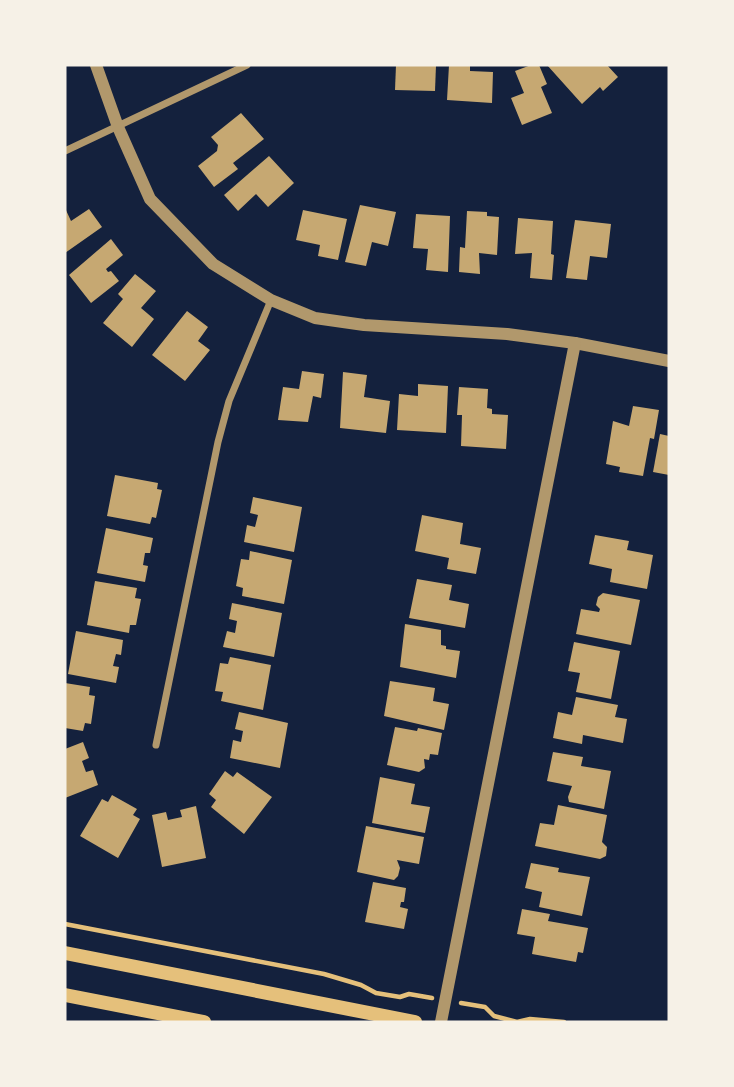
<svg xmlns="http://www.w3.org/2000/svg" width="734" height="1087" viewBox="0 0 734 1087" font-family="'Open Sans',sans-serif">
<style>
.building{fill:#c6a872}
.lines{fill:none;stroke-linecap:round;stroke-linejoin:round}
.path{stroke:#e5c07b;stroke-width:4.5}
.minor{stroke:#b1986c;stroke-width:7}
.tertiary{stroke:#b1986c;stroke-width:12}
.secondary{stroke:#e5c07b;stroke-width:14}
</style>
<rect width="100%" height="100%" fill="#14213d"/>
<g class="building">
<path d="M396,65H436L435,91L395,90Z"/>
<path d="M449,65H470V71L493,72L492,103L447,100Z"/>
<path d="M531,65H539L547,84L541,87L552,113L522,125L511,98L524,93L515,71Z"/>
<path d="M547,65H607L618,77L603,91L600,87L582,104Z"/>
<path d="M241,113L264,139L233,163L238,169L214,187L198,166L217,151L218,145L211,137Z"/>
<path d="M269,156L294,183L268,207L256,194L238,211L224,195Z"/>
<path d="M360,205L396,212L388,246L372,242L366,266L345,262Z"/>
<path d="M65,208L71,221L89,209L102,227L65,253Z"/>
<path d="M303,210L347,219L338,260L318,256L320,245L296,240Z"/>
<path d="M467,211L487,212V216L499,217L497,255L479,253L480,274L459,272L460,247L465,248Z"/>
<path d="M416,214L450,216L448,272L426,270L428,249L413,248Z"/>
<path d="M518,218L553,221L551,254L554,255L552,280L530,278L532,253L515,254Z"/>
<path d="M575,220L611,224L607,258L590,256L587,280L566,278Z"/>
<path d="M111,239L123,255L106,269L108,272L111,271L119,281L91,303L69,275Z"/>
<path d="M135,274L156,291L141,308L154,319L132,347L103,323L123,299L118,294Z"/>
<path d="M187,311L208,327L198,341L210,350L185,381L152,355Z"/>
<path d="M302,371L324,374L321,398L313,396L308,422L278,420L283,387L299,389Z"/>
<path d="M343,372L367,375L364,397L390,401L386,433L340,428Z"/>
<path d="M418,384L448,386L446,433L397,430L399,394L418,396Z"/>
<path d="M459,387L488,389L487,408L492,409V414L508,415L506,449L461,446L462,415H457Z"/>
<path d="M633,406L659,410L654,439L650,438L643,476L619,472L620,467L606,464L613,421L629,426Z"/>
<path d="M660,434L669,436V475L653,472Z"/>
<path d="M115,475L158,483L157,489L162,490L156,518L152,517L150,524L107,516Z"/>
<path d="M253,497L302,507L294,552L244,542L247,525L255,527L258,515L250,513Z"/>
<path d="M422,515L463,523L460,544L481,548L476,574L447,569L449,558L415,551Z"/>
<path d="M106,528L153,538L150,553H145L143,565L148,566L145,582L97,573Z"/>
<path d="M595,535L629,541L627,550L653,555L647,589L610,582L612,569L589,564Z"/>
<path d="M250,551L292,560L284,604L242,596L243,588L236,586L241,559L249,560Z"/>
<path d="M417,579L452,585L449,600L469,604L465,628L409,618Z"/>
<path d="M95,581L137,588L135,598L141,599L136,625H130L129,633L87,625Z"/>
<path d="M603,593L640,600L631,645L576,634L581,609L599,612L600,609L596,605L598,597Z"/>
<path d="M232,603L282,613L274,657L223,647L227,631L235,633L237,621L229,619Z"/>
<path d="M405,624L441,630V645L446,646V649L460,651L456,678L400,667Z"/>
<path d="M76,631L123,640L121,655L116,654L113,666L119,667L116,683L68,674Z"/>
<path d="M574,642L620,651L611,699L576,692L580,673L568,671Z"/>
<path d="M230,657L271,665L263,710L221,701L223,692L215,691L220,663L228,664Z"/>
<path d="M390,681L435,688L433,701L449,704L444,730L384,716Z"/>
<path d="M65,683L90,687L89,695L95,696L91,724L85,723L83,731L65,728Z"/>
<path d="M576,697L618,705L615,717L627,719L623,743L583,735L582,744L553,738L558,712L572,715Z"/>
<path d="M239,712L288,723L280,768L230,758L233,740L241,742L243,731L235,729Z"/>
<path d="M395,727L417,731L418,728L442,733L438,755L430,754L429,760L424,759L425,768L419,772L387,765Z"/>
<path d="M83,742L89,758L82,761L86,772L93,770L98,785L65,798V749Z"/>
<path d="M553,752L583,757L581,766L611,771L604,809L569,802L568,797L572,786L547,781Z"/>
<path d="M225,771L233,777L237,772L272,797L244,834L211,807L216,800L209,794Z"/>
<path d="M380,777L415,784L411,804L430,807L425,833L372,823Z"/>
<path d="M112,795L137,809L133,815L140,819L118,858L80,836L102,799L108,802Z"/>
<path d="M558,805L607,815L602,842L607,847L606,856L600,859L535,846L540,823L554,825Z"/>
<path d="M196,806L206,858L162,867L152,815L166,812L168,820L182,817L180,810Z"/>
<path d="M366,826L424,837L419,864L397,860L400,868L398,876L394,880L357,872Z"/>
<path d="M531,863L559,868L558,872L590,877L582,916L539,907L542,892L525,888Z"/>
<path d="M373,882L406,888L404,902H401L400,907L408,909L404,929L365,922Z"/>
<path d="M522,909L550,914L548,921L588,928L583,953L578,952L576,962L532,954L535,937L517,934Z"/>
</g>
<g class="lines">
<g class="path">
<path d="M65,924L324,974L361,985L376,993L400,997L409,994L432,998"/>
<path d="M461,1003L485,1007L494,1016L517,1022L530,1019L564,1022"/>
</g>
<g class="minor">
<path d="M65,151L247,65"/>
<path d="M156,745L218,442L229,401L271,300"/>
</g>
<g class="tertiary">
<path d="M96,65L118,127L150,199L213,264L271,300L315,318L364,325L507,334L575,343L669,361"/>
<path d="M441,1022L575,343"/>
</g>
<g class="secondary">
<path d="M65,953L415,1022"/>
<path d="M65,995L204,1022"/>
</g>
</g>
<rect width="734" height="1087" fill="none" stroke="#f6f1e7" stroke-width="133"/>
</svg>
